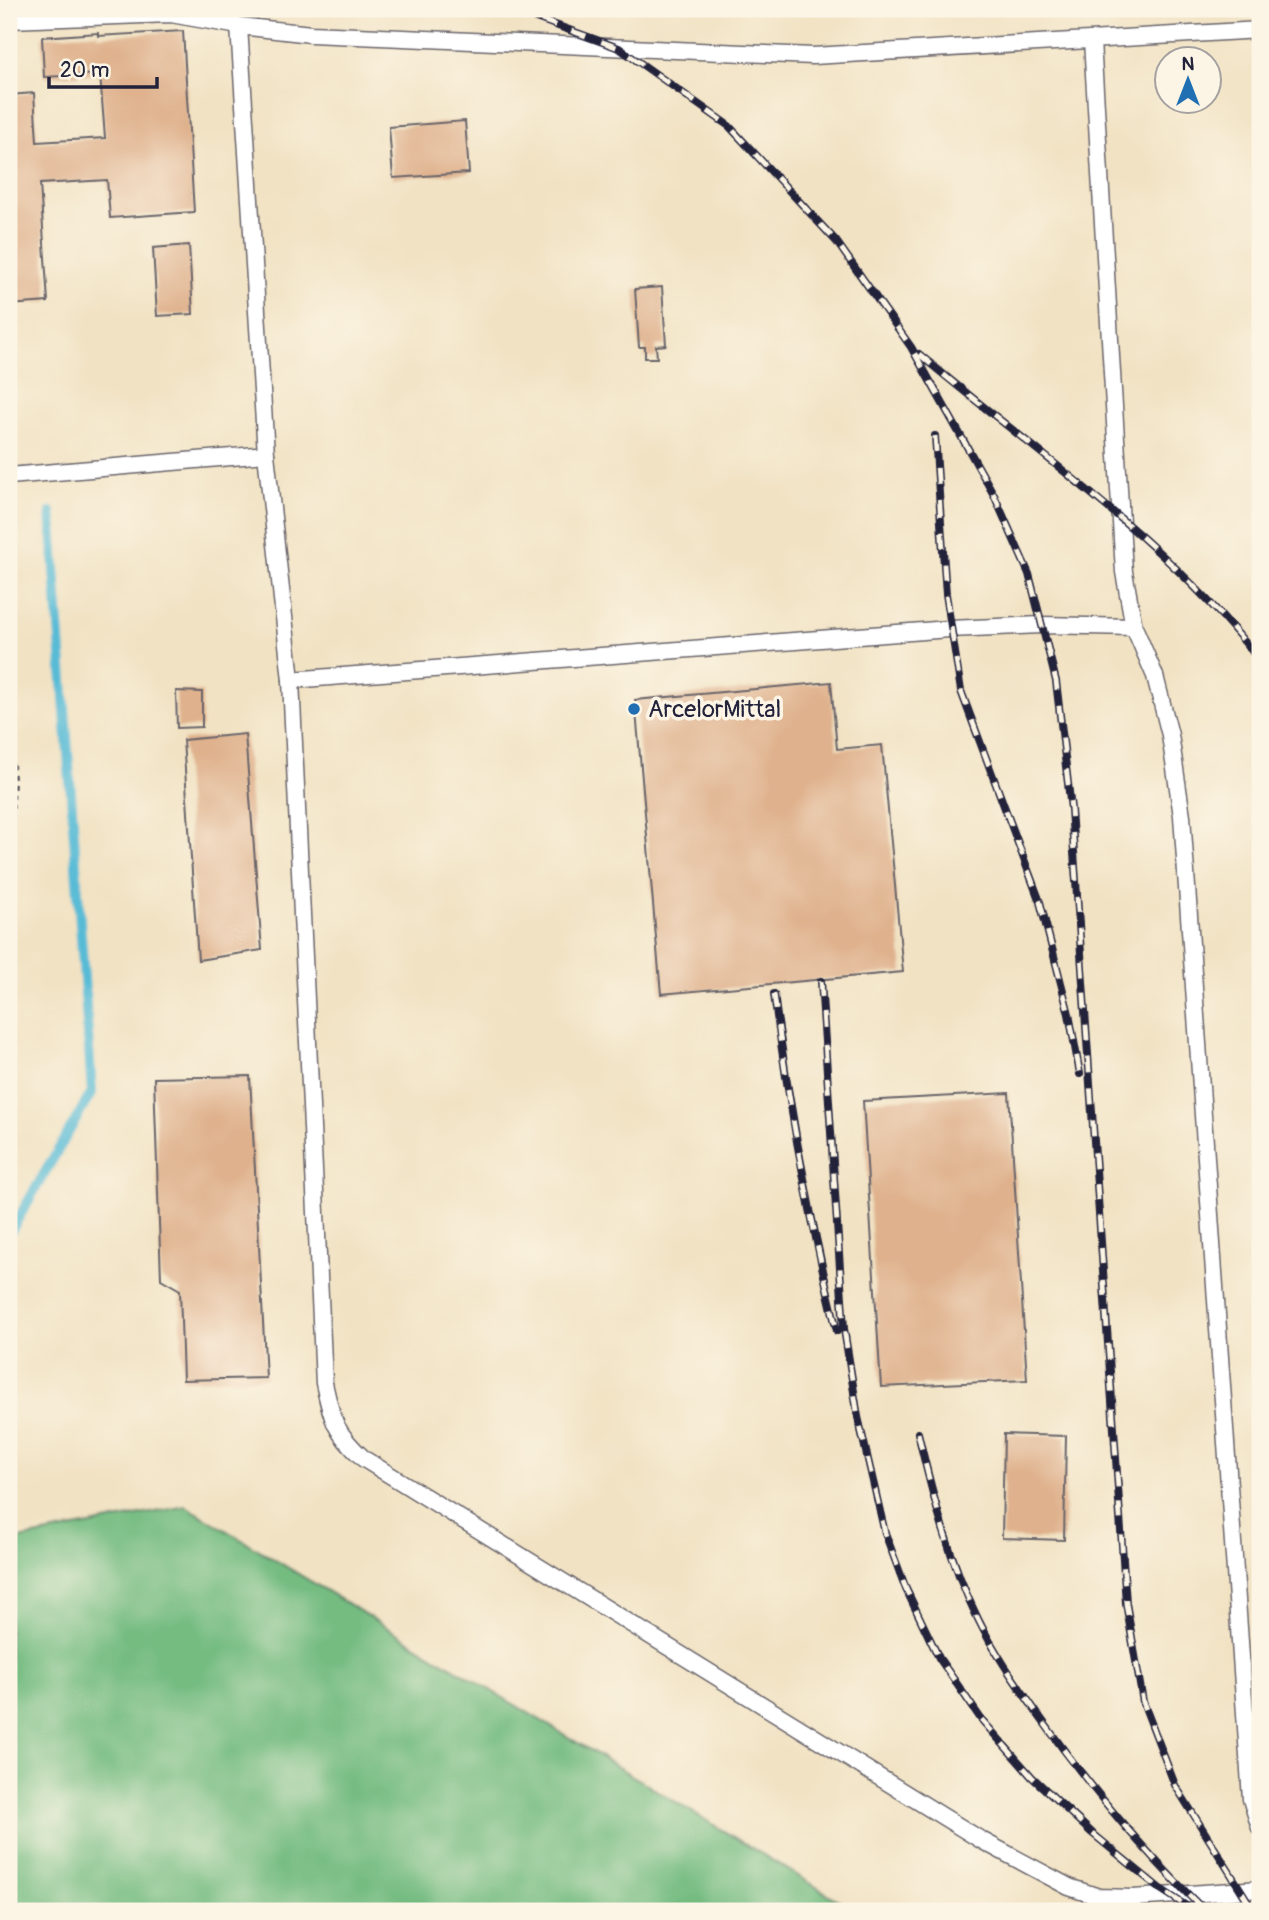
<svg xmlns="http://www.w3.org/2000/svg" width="1269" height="1920" viewBox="0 0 1269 1920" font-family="Pangolin,sans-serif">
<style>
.forest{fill:#74bc81;stroke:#4b6f5e;stroke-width:2}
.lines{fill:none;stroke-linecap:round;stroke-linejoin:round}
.stream{stroke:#58bbd6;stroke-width:10}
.building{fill:#dfb18c}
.service-casing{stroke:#6a656b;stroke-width:19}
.path{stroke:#6a656b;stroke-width:4.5;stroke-dasharray:5 5;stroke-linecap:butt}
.service{stroke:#fff;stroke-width:16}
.rail-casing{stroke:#22223b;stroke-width:8}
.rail{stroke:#fcf5e5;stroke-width:5;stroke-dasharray:16;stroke-linecap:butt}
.poi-dot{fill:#1f6fb2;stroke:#fcf5e5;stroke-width:2.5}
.labels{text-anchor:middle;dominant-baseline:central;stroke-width:7;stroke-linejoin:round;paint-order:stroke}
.poi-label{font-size:24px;fill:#22223b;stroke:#fcf5e5;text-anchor:start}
</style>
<rect width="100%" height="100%" fill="#fcf5e5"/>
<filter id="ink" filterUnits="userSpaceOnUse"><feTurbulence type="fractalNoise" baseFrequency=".0143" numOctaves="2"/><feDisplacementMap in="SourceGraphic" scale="14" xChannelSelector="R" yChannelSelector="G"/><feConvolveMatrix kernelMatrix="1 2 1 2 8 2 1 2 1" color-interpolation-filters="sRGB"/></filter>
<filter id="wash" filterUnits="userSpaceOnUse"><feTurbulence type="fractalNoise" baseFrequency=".00686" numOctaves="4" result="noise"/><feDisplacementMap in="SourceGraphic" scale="28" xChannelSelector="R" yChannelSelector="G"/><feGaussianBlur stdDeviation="1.57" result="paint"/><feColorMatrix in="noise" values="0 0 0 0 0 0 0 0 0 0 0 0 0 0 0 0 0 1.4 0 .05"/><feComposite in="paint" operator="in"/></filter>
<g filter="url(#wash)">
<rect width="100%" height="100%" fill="#f1e2c3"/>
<path class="forest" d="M186,1506L856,1911H9V1541Z"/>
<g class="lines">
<path class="stream" d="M9,1234L92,1092L51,512"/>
</g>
<g id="blocks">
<g class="building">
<path d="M183,31L194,212L110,218L107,180L40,184L48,302L9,305V95L34,93L37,142L105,138L100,74L44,77L42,37L98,33V36Z"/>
<path d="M465,121L469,173L393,178L389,127Z"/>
<path d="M189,245L193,314L157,316L153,248Z"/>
<path d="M662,287L666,345L656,346L657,358H645V347H639L635,289Z"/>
<path d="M9,413L13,426L9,443Z"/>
<path d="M831,682L837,749L882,745L903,972L661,994L635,700Z"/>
<path d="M176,691L202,692V727L177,728Z"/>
<path d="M245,734L262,950L198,960L183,740Z"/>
<path d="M250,1076L266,1378L183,1380L180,1290L161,1279L154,1078Z"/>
<path d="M1009,1093L1027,1380L881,1387L863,1101Z"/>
<path d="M1004,1434L1066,1436L1064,1540L1002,1538Z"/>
</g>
</g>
</g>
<g filter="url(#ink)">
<use href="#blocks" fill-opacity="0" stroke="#6a656b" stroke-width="2"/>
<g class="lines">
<g class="service-casing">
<g id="service">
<path d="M9,20L171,14L239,26L311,34L813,56L1260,30"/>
<path d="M239,26L266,454L291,680L324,1383C332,1420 335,1433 364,1459L981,1840L1069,1887L1099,1897L1133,1898L1260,1889"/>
<path d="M1092,41L1124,572L1134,627L1155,676L1170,735L1182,816L1251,1799L1260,1828"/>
<path d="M9,476L266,454"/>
<path d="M291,680L949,629L1041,625L1134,627"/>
</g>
</g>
<path class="path" d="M9,714L14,780L9,872"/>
<use href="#service" class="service"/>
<g class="rail-casing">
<g id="rail">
<path d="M511,9L619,48L729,126L836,241L911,347L994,495L1029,574L1056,681L1071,809L1126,1603L1143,1702L1175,1785L1254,1911"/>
<path d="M919,354C1035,452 1166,540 1260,661"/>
<path d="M935,436L946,594L961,691L1040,902L1069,1014L1080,1074"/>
<path d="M821,981L844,1329L858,1417L885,1533L906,1589L939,1658L981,1719L1032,1777L1092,1833L1159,1888L1194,1911"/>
<path d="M774,994C789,1108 810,1220 837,1331"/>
<path d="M918,1433C933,1497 949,1560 978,1619C994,1652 1016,1683 1037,1713C1087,1784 1143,1851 1205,1911"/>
</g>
</g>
<use href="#rail" class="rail"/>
</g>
</g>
<circle class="poi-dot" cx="634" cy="709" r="7"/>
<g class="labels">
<g class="poi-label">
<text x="648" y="709">ArcelorMittal</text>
</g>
</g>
<rect width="1269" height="1920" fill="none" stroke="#fcf5e5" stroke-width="35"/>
<g transform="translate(1188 80)"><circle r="33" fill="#fcf5e5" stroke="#a5a1a1" stroke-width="2"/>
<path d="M0-5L12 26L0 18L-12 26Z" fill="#1f6fb2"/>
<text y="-10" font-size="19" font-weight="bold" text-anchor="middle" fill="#22223b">N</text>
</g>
<path d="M49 77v10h108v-10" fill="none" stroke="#22223b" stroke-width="3.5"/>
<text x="60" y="77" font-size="21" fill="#22223b" stroke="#fcf5e5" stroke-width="5" paint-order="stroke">20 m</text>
</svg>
